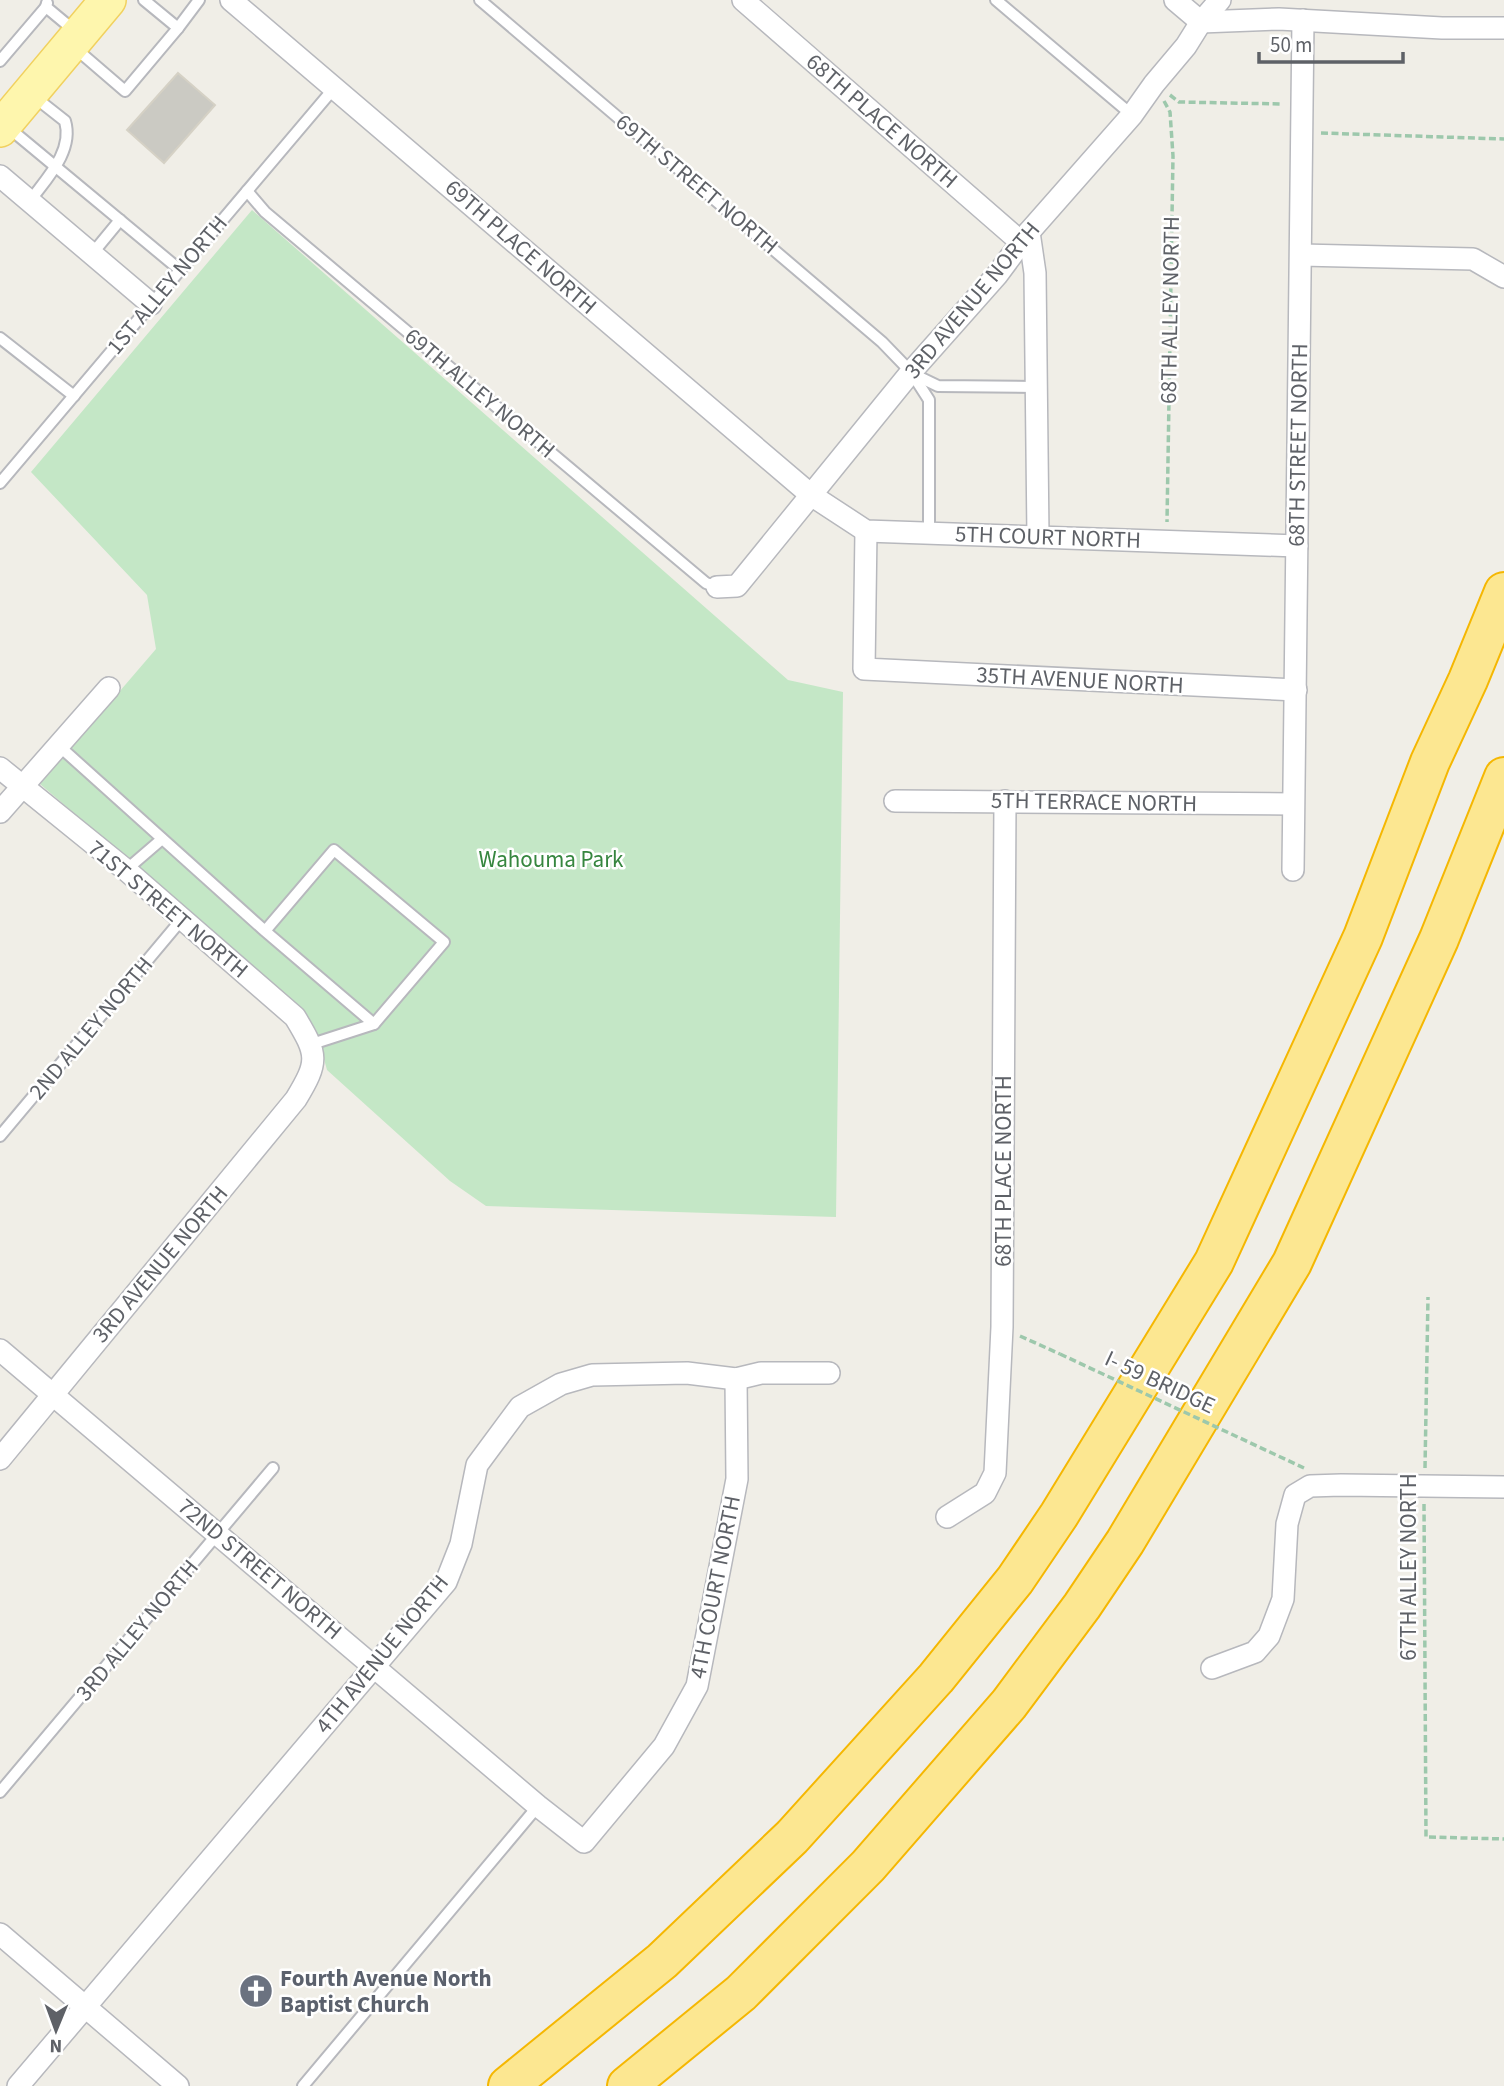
<svg xmlns="http://www.w3.org/2000/svg" width="1504" height="2086" viewBox="0 0 1504 2086" font-family="'Source Sans 3',sans-serif">
<style>
.green{fill:#c4e7c6}
.building{fill:#cbcac3;stroke:#d5d1c5;stroke-width:2}
.lines{fill:none;stroke-linecap:round;stroke-linejoin:round}
.lane-casing{stroke:#b7b8bd;stroke-width:14}
.street-casing{stroke:#b7b8bd;stroke-width:24}
.primary-casing{stroke:#f1d15f;stroke-width:38}
.highway-casing{stroke:#f5b702;stroke-width:42}
.path{stroke:#9dc8ac;stroke-width:3.5;stroke-dasharray:7 3.5;stroke-linecap:butt}
.lane{stroke:#fff;stroke-width:10}
.street{stroke:#fff;stroke-width:21}
.primary{stroke:#fef6ad;stroke-width:35}
.highway{stroke:#fce791;stroke-width:38}
.path-bridge{stroke:#9dc8ac;stroke-width:3.5;stroke-dasharray:7 3.5;stroke-linecap:butt}
.labels{text-anchor:middle;dominant-baseline:central;stroke-width:5;stroke-linejoin:round;paint-order:stroke}
.street-label{font-size:23px;fill:#5e6167;stroke:#fff}
.park-label{font-size:23px;fill:#36863f;stroke:#fff}
.worship-label{font-size:23px;font-weight:bold;fill:#5b616d;stroke:#fff;text-anchor:start}
</style>
<rect width="100%" height="100%" fill="#f0eee7"/>
<path class="green" d="M252,210L788,680L843,692L836,1217L486,1206L450,1181L327,1070L316,1030L304,1011L40,784L156,649L147,595L31,472Z"/>
<path class="building" d="M178,73L215,105L164,163L127,130Z"/>
<g class="lines">
<g class="lane-casing">
<g id="lane">
<path d="M144,0L178,28"/>
<path d="M480,0L882,342L911,372L929,400V533"/>
<path d="M996,0L1132,115"/>
<path d="M47,3L46,7L76,32"/>
<path d="M75,48L125,91L178,28L199,0"/>
<path d="M0,61L46,7"/>
<path d="M9,128L180,270"/>
<path d="M247,191L265,212L706,583L717,587"/>
<path d="M30,201C46,179 74,151 65,121L32,95"/>
<path d="M92,254L120,220"/>
<path d="M0,338L74,396"/>
<path d="M913,374L938,386L1037,387"/>
<path d="M0,483L335,87"/>
<path d="M58,745L265,931L374,1024L444,942L334,850L265,931"/>
<path d="M126,870L162,839"/>
<path d="M312,1044L374,1024"/>
<path d="M0,1136L182,919"/>
<path d="M0,1792L273,1468"/>
<path d="M303,2086L538,1806"/>
</g>
</g>
<g class="street-casing">
<g id="street">
<path d="M231,0L811,495L866,531L1297,546"/>
<path d="M743,0L1022,243"/>
<path d="M1175,0L1201,22L1279,19L1442,28H1504"/>
<path d="M0,176L151,304"/>
<path d="M1029,232L1035,273L1038,537"/>
<path d="M1301,255L1473,259L1504,277"/>
<path d="M866,531L864,669L1296,690"/>
<path d="M717,587L737,586L911,372L997,275L1029,232L1132,115L1154,84L1186,46L1201,22L1220,0"/>
<path d="M0,768L126,870L295,1017C318,1055 319,1061 296,1099L0,1459"/>
<path d="M895,801L1293,804"/>
<path d="M0,812L109,688"/>
<path d="M1293,870L1303,20"/>
<path d="M0,1350L538,1806L584,1842L664,1746L697,1686L737,1479L736,1379"/>
<path d="M947,1517L985,1493L995,1473L1002,1327L1005,801"/>
<path d="M1212,1668L1255,1652L1269,1636L1283,1599L1287,1524L1295,1495L1310,1486L1341,1485L1504,1487"/>
<path d="M0,1934L178,2086"/>
<path d="M18,2086L446,1582L461,1544L477,1465L520,1407L561,1384L592,1375L687,1373L736,1379L761,1373H829"/>
</g>
</g>
<g class="primary-casing">
<path id="primary" d="M0,129L108,0"/>
</g>
<g class="highway-casing">
<g id="highway">
<path d="M508,2086L662,1961L792,1837L936,1678L1015,1580L1059,1515L1214,1262L1363,937L1430,762L1468,680L1504,592"/>
<path d="M627,2086L741,1993L868,1866L1009,1704L1082,1606L1125,1542L1292,1263L1439,939L1504,777"/>
</g>
</g>
<g class="path">
<path d="M1170,95L1179,102L1282,104"/>
<path d="M1164,101L1170,112L1173,156L1167,522"/>
<path d="M1321,133L1504,139"/>
<path d="M1020,1336L1060,1354"/>
<path d="M1425,1468L1428,1297"/>
<path d="M1424,1504L1426,1837L1504,1839"/>
</g>
<use href="#lane" class="lane"/>
<use href="#street" class="street"/>
<use href="#primary" class="primary"/>
<use href="#highway" class="highway"/>
<path class="path-bridge" d="M1060,1354L1304,1468"/>
</g>
<defs>
<g id="church-disc" transform="scale(1.75)"><circle r="9.5" fill="#6b7280" stroke="#fff"/><path d="M-1.2-6h2.4v3.5h3.3v2.4h-3.3V6h-2.4V-.1h-3.3v-2.4h3.3Z" fill="#fff"/></g>
</defs>
<g fill-rule="evenodd">
<use href="#church-disc" x="256" y="1991"/>
</g>
<g class="labels">
<g class="street-label">
<text transform="translate(882 121) rotate(41)">68TH PLACE NORTH</text>
<text transform="translate(697 184) rotate(40)">69TH STREET NORTH</text>
<text transform="translate(521 247) rotate(41)">69TH PLACE NORTH</text>
<text transform="translate(167 285) rotate(-50)">1ST ALLEY NORTH</text>
<text transform="translate(972 300) rotate(-50)">3RD AVENUE NORTH</text>
<text transform="translate(1170 310) rotate(-89)">68TH ALLEY NORTH</text>
<text transform="translate(480 393) rotate(40)">69TH ALLEY NORTH</text>
<text transform="translate(1298 445) rotate(-89)">68TH STREET NORTH</text>
<text transform="translate(1048 537) rotate(2)">5TH COURT NORTH</text>
<text transform="translate(1080 680) rotate(3)">35TH AVENUE NORTH</text>
<text transform="translate(1094 802) rotate(1)">5TH TERRACE NORTH</text>
<text transform="translate(168 909) rotate(40)">71ST STREET NORTH</text>
<text transform="translate(91 1028) rotate(-50)">2ND ALLEY NORTH</text>
<text transform="translate(1003 1171) rotate(-90)">68TH PLACE NORTH</text>
<text transform="translate(160 1264) rotate(-50)">3RD AVENUE NORTH</text>
<text transform="translate(1160 1382) rotate(25)">I- 59 BRIDGE</text>
<text transform="translate(1408 1567) rotate(-90)">67TH ALLEY NORTH</text>
<text transform="translate(260 1569) rotate(40)">72ND STREET NORTH</text>
<text transform="translate(715 1587) rotate(-79)">4TH COURT NORTH</text>
<text transform="translate(137 1630) rotate(-50)">3RD ALLEY NORTH</text>
<text transform="translate(382 1654) rotate(-51)">4TH AVENUE NORTH</text>
</g>
<g class="park-label">
<text x="551" y="859">Wahouma Park</text>
</g>
<g class="worship-label">
<text x="280" y="1978">Fourth Avenue North<tspan x="280" dy="26">Baptist Church</tspan></text>
</g>
</g>
<g transform="translate(56 2030) rotate(181)" stroke="#ffffff" stroke-width="5" paint-order="stroke">
<path d="M0-5L12 26L0 18L-12 26Z" fill="#5e6167"/>
<text y="-10" font-size="19" font-weight="bold" text-anchor="middle" fill="#5e6167">N</text>
</g>
<path d="M1259 52v10h144v-10" fill="none" stroke="#5e6167" stroke-width="3.5"/>
<text x="1270" y="52" font-size="21" fill="#5e6167" stroke="#ffffff" stroke-width="5" paint-order="stroke">50 m</text>
</svg>
